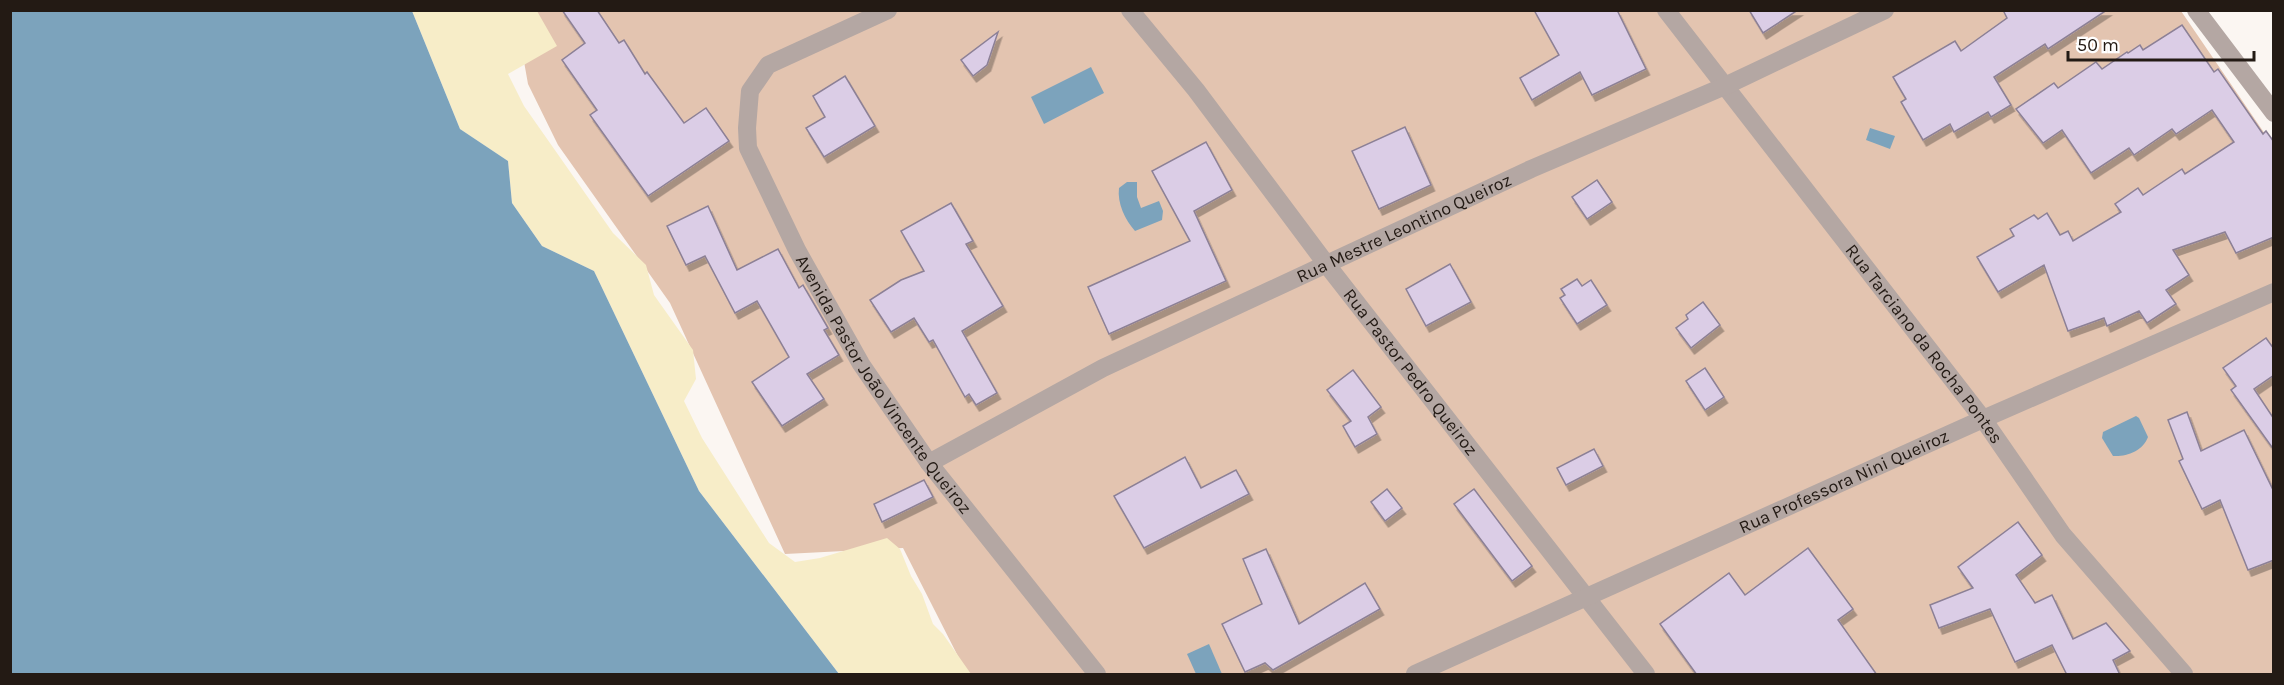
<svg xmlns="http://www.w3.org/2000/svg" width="2284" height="685" viewBox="0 0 2284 685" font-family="Karla,sans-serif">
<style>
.green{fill:#e3c4b0}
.sand{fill:#f7edc8}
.water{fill:#7ca3bc}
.building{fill:#dbcde6;stroke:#8c8096;stroke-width:1.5;filter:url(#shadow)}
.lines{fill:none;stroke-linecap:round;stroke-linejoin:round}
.street{stroke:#b4a7a3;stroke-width:18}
.labels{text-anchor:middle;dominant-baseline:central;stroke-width:4.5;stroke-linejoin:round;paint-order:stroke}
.street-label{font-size:18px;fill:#231a14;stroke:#fff}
</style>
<defs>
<filter id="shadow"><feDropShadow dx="3.5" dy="6" stdDeviation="0" flood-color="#0004"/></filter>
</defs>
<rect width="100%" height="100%" fill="#fbf6f2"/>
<path class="green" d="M515,11H2181L2267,137L2273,142V674H967L903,548L785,554L670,303L558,145L528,84Z"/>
<path class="sand" d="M412,11H537L557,46L508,74L524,106L613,233L646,265L654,295L693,350L696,379L684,401L702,438L769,543L795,562L820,558L887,538L900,549L911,576L922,594L933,624L943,634L971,674H839L699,491L594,271L542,246L512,203L508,161L460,129Z"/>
<g class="water">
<path d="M10,11H412L460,129L508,161L512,203L542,246L594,271L699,491L839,674H11Z"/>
<path d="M1091,67L1104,93L1044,124L1031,97Z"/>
<path d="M1870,128L1895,136L1890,149L1866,140Z"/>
<path d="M1127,182H1137V197L1141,208L1159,201L1163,211L1162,220L1135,231C1125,220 1117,203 1119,188Z"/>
<path d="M2136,416L2139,418L2148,437C2143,451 2126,457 2113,456L2102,438L2103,432Z"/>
<path d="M1209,644L1222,674H1196L1187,654Z"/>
</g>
<g class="building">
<path d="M562,10H597L619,43L624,40L645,74L647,72L684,123L706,108L729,141L648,196L590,115L597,110L562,60L585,43Z"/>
<path d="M1534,10H1617L1646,69L1592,95L1580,72L1532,100L1520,78L1559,55Z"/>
<path d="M1749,10H1798L1763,33Z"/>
<path d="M2003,10H2107L2048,49L2045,44L1994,77L2011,105L1991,117L1988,112L1954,132L1950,124L1923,140L1901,102L1906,99L1893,77L1955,41L1961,51L2007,18Z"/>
<path d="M2182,25L2214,72L2218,69L2263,134L2266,131L2274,142V237L2236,253L2225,232L2173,250L2189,275L2166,290L2176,304L2147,323L2139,311L2107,326L2104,318L2068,331L2044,265L1998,292L1977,257L2014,236L2010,229L2034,215L2038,219L2047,213L2060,235L2068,231L2073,241L2121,212L2115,204L2138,188L2143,195L2182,169L2185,174L2234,142L2212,110L2176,134L2172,129L2134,155L2129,148L2091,173L2062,130L2043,143L2016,109L2054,83L2058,88L2096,62L2102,69L2127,52L2128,53L2140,45L2143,50Z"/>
<path d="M998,32L987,65L973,76L961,60Z"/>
<path d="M845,76L875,126L824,157L806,128L825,117L813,96Z"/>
<path d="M1405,127L1431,185L1379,209L1352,151Z"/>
<path d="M1206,142L1232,190L1194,211L1226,281L1109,334L1088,287L1190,241L1152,171Z"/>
<path d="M1597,180L1612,202L1587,219L1572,197Z"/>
<path d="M951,203L973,241L966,244L1003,306L962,331L997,393L976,405L969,394L965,397L933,340L929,342L914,318L891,332L870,300L901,280L924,271L901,231Z"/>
<path d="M708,206L737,270L778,249L799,288L803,285L828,328L824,330L839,355L807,374L824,399L782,426L752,382L789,357L757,301L735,313L705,256L686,265L667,226Z"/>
<path d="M1450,264L1471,302L1426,326L1406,289Z"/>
<path d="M1577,279L1582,286L1591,280L1607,305L1577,324L1560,298L1565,295L1561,289Z"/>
<path d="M1703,302L1720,325L1691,348L1676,328L1688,319L1686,315Z"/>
<path d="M2266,338L2274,349V375L2254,389L2274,419V450L2231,390L2236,386L2223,368Z"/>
<path d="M1705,368L1724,397L1705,410L1686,381Z"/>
<path d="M1353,370L1381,407L1368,417L1377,434L1355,447L1343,426L1351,421L1327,390Z"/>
<path d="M2187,412L2201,451L2244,430L2274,492V560L2248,570L2220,500L2202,509L2179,461L2183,459L2168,420Z"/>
<path d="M1594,449L1603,466L1566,485L1557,468Z"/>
<path d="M1185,457L1201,488L1236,470L1249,494L1144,548L1114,496Z"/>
<path d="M924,480L933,497L882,522L874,504Z"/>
<path d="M1387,489L1402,508L1385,521L1371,502Z"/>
<path d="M1474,489L1532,566L1512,581L1454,504Z"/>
<path d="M2018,522L2042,555L2016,575L2035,603L2052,595L2073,639L2106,623L2130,651L2113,660L2120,675H2067L2052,645L2015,662L1990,609L1939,628L1930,605L1973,588L1958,567Z"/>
<path d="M1808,548L1853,609L1838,620L1877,675H1697L1660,624L1729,573L1745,595Z"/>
<path d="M1266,549L1299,624L1365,583L1380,609L1273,670L1265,663L1245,672L1222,624L1262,604L1243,559Z"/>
</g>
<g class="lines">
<g class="street">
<path id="s1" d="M888,10L768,65L750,91L747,128L748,148L797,250L861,364L929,463L1097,674"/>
<path id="s2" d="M1130,10L1196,90L1327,265L1646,674"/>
<path id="s3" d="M1666,10L1983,419L2063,535L2184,674"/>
<path d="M2196,10L2274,113"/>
<path id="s4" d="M929,463L1103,368L1531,169L1725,86L1885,10"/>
<path id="s5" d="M1415,674L1983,419L2274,292"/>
</g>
</g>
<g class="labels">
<g class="street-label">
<text stroke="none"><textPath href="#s4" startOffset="530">Rua Mestre Leontino Queiroz</textPath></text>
<text stroke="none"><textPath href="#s3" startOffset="422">Rua Tarciano da Rocha Pontes</textPath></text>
<text stroke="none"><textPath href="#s2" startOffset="458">Rua Pastor Pedro Queiroz</textPath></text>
<text stroke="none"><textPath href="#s1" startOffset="494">Avenida Pastor João Vincente Queiroz</textPath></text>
<text stroke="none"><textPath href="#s5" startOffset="470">Rua Professora Nini Queiroz</textPath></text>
</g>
</g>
<rect width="2284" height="685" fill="none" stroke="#231a14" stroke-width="24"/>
<path d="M2068 51v9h186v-9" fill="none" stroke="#231a14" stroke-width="3"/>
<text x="2077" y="51" font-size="18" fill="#231a14" stroke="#ffffff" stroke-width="4.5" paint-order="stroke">50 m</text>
</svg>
